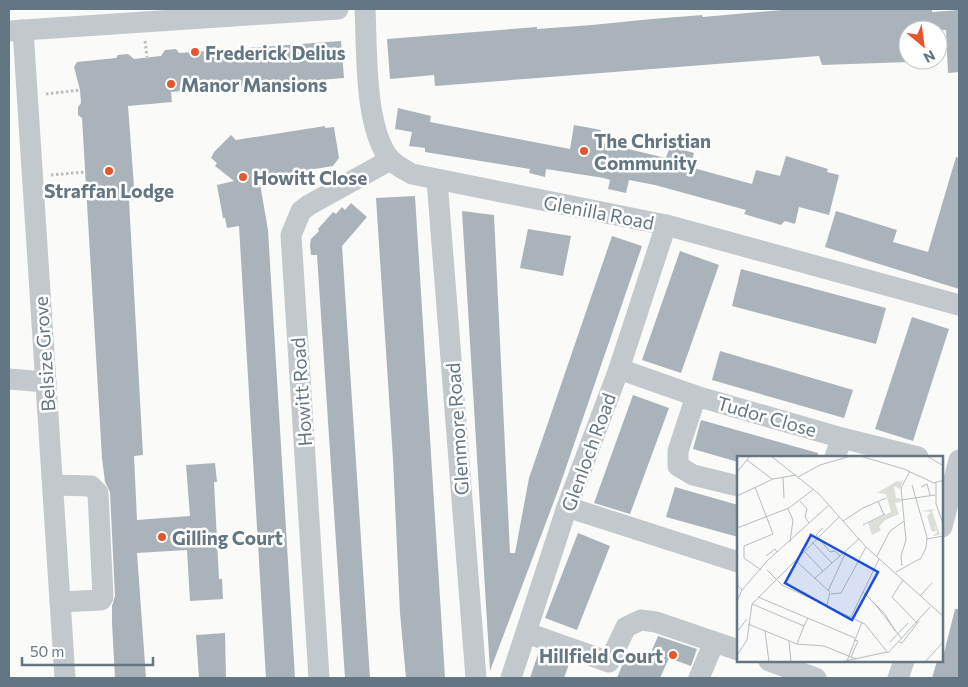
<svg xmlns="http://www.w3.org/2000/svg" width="968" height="687" viewBox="0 0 968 687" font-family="Commissioner,sans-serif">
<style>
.building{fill:#aab3b9}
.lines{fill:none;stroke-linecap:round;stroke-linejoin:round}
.path{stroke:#bbbfc2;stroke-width:3;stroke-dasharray:2.5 2.5;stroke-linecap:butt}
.minor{stroke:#c3c8cc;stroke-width:21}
.poi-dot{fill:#e4572e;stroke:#fff;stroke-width:2}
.labels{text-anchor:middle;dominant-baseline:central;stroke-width:5;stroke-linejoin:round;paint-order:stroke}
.poi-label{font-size:19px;font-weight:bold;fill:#657683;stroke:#fff;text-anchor:start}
.street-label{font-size:19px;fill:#657683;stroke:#fff}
.inset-road{fill:none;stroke:#b5bdc2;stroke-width:1}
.view{fill:#1d4ed8;fill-opacity:0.15;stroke:#1d4ed8;stroke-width:2.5}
.inset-edge{fill:none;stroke:#657683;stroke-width:2.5}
</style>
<rect width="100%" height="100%" fill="#fafaf8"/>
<g class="building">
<path d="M793,9H932V12L959,10V72L948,73L946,30H908V62L822,65L819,56L435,86L434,75L390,79L387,39L537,27V29L592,25L652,19L702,15L703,17Z"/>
<path d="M341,41L344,78L171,92L172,102L128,106L135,200H129L143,455L134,456L137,520L190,516L186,465L215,463L217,482H214L219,579H222L223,599L190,601L187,550L137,553L146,678H115L112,623V606L115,596L110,492L105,482L102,458L82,118L78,115V107L81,103L80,90L74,67L77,62L116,58L118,55L128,54L134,59L161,56L165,50L176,49L179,53Z"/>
<path d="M398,108L431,116L430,122L570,149L574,125L601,130L599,142L666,158L670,146L694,153L690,167L752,184L756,170L780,176L786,156L828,169L827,172L839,175L829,215L799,207L795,224L785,221L781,225L744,214L746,210L655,185L629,180L626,193L608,189L610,180L604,178L546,169L545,177L529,173L530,169L425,152V148L409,146L412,132L395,129Z"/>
<path d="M325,126V128L334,127L339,158L333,166L259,178L268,230L295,678H266L239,226L227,228L225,218H223L217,185L234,181L215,166L217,163L211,158L214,152L231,135L236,140Z"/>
<path d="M956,157L959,158V289L825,247L836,211L897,230L893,242L928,252Z"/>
<path d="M415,196L435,518L445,678H406L400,613L393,459L376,198Z"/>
<path d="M351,203L367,217L342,246L370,678H345L317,255H311L310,245L311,239L319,231L318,229L333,212L336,214L342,207L345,210Z"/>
<path d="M462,211L494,215L510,553H515L529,478L612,236L642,246L559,488L490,671Z"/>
<path d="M528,229L571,236L563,276L520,268Z"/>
<path d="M680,251L719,265L681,373L642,360Z"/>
<path d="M741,269L886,308L876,344L732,306Z"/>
<path d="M912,317L949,329L913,441L875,429Z"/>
<path d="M720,351L853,390L844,418L712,380Z"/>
<path d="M633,395L669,408L630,514L594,503Z"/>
<path d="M701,420L818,453V457H738V462L693,449Z"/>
<path d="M675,487L738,505V537L666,517Z"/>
<path d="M578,533L610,546L577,630L545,618Z"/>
<path d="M955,609H959V678H932L937,661H942Z"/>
<path d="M225,633L226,678H199L196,635Z"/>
<path d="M658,636L697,649L691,666L669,658L660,678H617L627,653L638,657L639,653L649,657Z"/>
<path d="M538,654L569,664L564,678H530Z"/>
</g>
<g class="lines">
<g class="path">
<path d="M145,41L147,57"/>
<path d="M46,94L80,90"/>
<path d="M51,175L86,172"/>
</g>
<g class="minor">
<path d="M365,9C367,48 364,129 390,159C395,165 405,170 412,174L666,225L959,305"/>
<path d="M23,30L65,678"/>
<path d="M9,31L338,9"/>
<path d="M437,180L476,678"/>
<path d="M619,369L696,396L842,438L918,457"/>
<path d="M9,379L46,382"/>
<path d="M696,396L678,451V466L693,475L738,486"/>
<path d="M835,457L842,438"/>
<path d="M53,485L91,486L98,493L103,597L101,600L60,602"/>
<path d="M567,507L738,562"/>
<path d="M942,527L959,460"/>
<path d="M527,633L609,662L626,627L641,620L656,622L738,650"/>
<path d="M769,661L816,678"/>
<path d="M319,678L291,235L301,211L309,205L390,160"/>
<path d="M511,678L567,507L619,369L666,225"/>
<path d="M699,678L714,642"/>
<path d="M898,678L904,661"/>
</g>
</g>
<g class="poi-dot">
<circle cx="195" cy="52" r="5"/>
<circle cx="171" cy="84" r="5"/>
<circle cx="584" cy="151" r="5"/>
<circle cx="109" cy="171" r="5"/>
<circle cx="243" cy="177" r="5"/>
<circle cx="162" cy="537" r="5"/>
<circle cx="673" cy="655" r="5"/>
</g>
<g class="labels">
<g class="poi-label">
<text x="205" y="52">Frederick Delius</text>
<text x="181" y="84">Manor Mansions</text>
<text x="594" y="140">The Christian<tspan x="594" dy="22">Community</tspan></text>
<text x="253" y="177">Howitt Close</text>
<text x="109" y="190" text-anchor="middle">Straffan Lodge</text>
<text x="172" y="537">Gilling Court</text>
<text x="663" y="655" text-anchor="end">Hillfield Court</text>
</g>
<g class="street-label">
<text transform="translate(599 212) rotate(11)">Glenilla Road</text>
<text transform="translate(44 354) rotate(-94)">Belsize Grove</text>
<text transform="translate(301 392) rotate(-94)">Howitt Road</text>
<text transform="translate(767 416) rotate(16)">Tudor Close</text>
<text transform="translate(457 429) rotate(-94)">Glenmore Road</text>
<text transform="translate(588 452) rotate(-70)">Glenloch Road</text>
</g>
</g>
<g transform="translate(737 456)">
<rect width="206" height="206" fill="#fafaf8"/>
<path d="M160,25L165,26L163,33L157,30L159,42H163L164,46L158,47L162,58L148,64L142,71L144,74L135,79L131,67L154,56L149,38L140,37ZM198,53L195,55L203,79L196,80L200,76L197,66L199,75L195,76L190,60L194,56L184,55Z" fill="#dadfd7"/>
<path class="inset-road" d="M34,0L82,38L129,91L207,161M123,0L167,13L197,27L207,24M190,0L207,10M10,4L35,23M0,16L13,0M46,21L47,42M61,21L83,9L114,0M199,27V48L207,70M184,31L190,28L193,39M0,40L36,23L59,19M164,44L198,39M63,45L70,53L68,61L72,67M141,45L147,59M51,53L56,64L53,86M106,65L126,52L149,42M126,69L148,58M0,72L52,52L77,33M86,72L79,79L93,96L98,95L103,100M190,83L207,80M75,86L95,107M7,90L36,78L18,31M7,90V102L24,114M67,95L86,115M29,100L38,93L40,96M140,100L153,75L167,65M58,104L93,136L90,149M0,107L1,130L5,134M165,110L164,100L169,84L164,32L173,15M30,114L45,129L128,168L151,197M159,116L184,102L189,92L190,81L175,29M77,123L122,83M166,124L155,141L180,167M91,135L109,96M126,136L148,158L158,175M94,138L104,137L129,91M183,140L195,127M21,141L118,182M0,145L5,134L31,104L92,49M15,148L67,170L71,162M138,148L165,183M114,161L142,103M11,168L60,188L87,190L119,203M28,175L32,206M0,176L10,163M52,185L54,206M153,186L171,167M162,186L165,187L182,165M60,188L67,170M151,197L193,151M0,199L10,184L15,148L102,61M114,201L121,185L117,184M110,205L125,166M104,206L150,196M188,206L207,185"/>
<path class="view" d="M74,79L141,116L115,164L48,127Z"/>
<rect width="206" height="206" class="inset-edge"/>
</g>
<rect width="968" height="687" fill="none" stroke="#657683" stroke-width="20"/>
<g transform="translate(923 45) rotate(151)"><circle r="24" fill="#ffffff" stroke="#c1c8cd"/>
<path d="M0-4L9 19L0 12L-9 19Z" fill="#e4572e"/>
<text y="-8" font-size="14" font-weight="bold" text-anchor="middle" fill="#657683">N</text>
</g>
<path d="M22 657v8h131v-8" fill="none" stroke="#657683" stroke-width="2.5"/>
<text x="30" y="657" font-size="15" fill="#657683" stroke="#ffffff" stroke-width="4" paint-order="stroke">50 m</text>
</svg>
